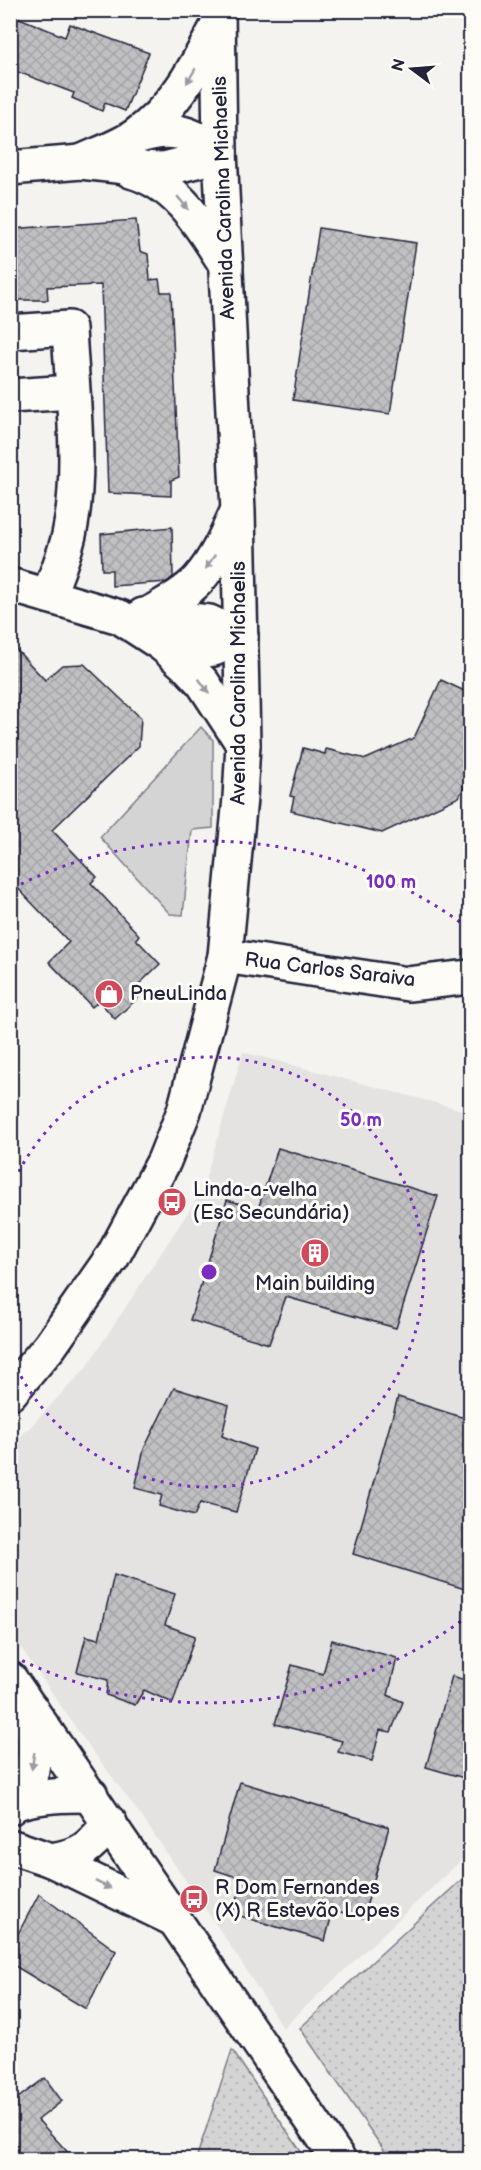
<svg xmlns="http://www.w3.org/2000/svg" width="481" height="2170" viewBox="0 0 481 2170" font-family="'Balsamiq Sans',sans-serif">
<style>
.built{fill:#e4e3e2}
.grass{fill:url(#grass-dots);stroke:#7c7b88;stroke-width:1.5}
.green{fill:#d5d4d5;stroke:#7c7b88;stroke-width:1.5}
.building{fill:url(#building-cross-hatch);stroke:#22223b;stroke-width:1.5}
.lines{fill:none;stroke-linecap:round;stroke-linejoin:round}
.minor-casing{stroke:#22223b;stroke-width:38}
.minor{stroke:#fdfcf7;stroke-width:33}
.oneway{fill:#9a9aa2}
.ring{fill:none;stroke:#7b2cbf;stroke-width:3;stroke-dasharray:3 6}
.labels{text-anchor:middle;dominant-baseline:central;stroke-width:6;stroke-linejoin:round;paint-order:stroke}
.street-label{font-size:20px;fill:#22223b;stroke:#fdfcf7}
.poi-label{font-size:20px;fill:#22223b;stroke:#fdfcf7;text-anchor:start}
.centre{fill:#7b2cbf;stroke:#fdfcf7;stroke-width:3}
.ring-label{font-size:18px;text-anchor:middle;font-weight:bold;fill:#7b2cbf;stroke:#fdfcf7;stroke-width:6;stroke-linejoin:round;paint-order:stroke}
</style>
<defs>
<pattern id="grass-dots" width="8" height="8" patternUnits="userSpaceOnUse" patternTransform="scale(1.5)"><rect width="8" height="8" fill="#d5d4d5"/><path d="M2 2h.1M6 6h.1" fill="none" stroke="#b7b6b8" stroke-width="1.8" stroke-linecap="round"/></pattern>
<pattern id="building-cross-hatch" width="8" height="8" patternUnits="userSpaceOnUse" patternTransform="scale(1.5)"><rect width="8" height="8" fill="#c0bfc2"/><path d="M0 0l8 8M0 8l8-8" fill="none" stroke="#a5a4a8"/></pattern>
</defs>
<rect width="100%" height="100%" fill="#f4f3ef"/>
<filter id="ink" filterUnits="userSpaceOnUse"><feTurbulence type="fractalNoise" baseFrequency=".0167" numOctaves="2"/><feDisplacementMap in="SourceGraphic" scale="12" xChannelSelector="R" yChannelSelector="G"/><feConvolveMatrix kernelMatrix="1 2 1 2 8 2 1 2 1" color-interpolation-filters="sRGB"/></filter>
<g filter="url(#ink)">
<path class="built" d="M243,1052L470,1112V1852L283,2028L228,1942L142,1817L83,1738L17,1642L11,1628V1447L85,1369L202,1191Z"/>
<g class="grass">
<path d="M470,1872V2159H390L300,2028Z"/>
<path d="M232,2050L306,2159H196Z"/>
</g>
<path class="green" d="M201,727L213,740V828L192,830L183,915L170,914L100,837Z"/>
<g class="building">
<path d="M10,14L65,37L70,24L149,53L125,111L105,103L102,111L72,98L74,93L10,69Z"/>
<path d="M136,220L140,251L148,254L150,280L159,279L161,292H171L179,477L171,480V496L108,493L101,285L47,287L48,300H10V229Z"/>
<path d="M319,228L416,243L390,414L293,400Z"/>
<path d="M172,527L173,577L167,582L112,586V570H102L101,534Z"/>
<path d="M10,643L45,680L62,665L84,664L141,718L139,746L52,830L97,877L91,883L139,935L136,939L160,964L134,989L140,996L115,1019L99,1001L92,1007L49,962L69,942L10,880Z"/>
<path d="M441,680L471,694V773L459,797L382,833L291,811L294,797L290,796L303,748L325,754L326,749L366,759L414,738Z"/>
<path d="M278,1148L438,1196L396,1328L286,1297L269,1344L190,1320L227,1200L258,1209Z"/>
<path d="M174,1388L229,1405L222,1436L255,1449L236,1512L200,1503L194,1516L159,1506L162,1495L135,1488L144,1449Z"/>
<path d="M398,1397L471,1420V1591L353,1554Z"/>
<path d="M114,1575L175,1594L165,1625L195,1636L173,1703L144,1690L135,1705L106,1695L108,1680L77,1672L86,1636L99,1639Z"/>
<path d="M332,1640L397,1658L388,1695L403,1702L391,1732L380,1730L372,1761L338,1752L342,1741L275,1724L292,1665L323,1674Z"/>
<path d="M452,1676L471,1682V1780L426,1767Z"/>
<path d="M240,1782L389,1827L363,1918L333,1910L325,1941L233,1914L243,1879L215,1870Z"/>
<path d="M39,1894L116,1951L86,2009L10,1963V1949Z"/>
<path d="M45,2078L62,2101L38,2120L75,2160H10V2104Z"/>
</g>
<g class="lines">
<g class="minor-casing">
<g id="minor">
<path d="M133,138C171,125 188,131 220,152"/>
<path d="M81,162C98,154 119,147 135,136C175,108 195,68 217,27"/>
<path d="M10,168L81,162L135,168L164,169L200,160L220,152"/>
<path d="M131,171C178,184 201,226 226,265"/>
<path d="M10,332L69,328C72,393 83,471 69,535C64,556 56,576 48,596"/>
<path d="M10,396L72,392"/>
<path d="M10,585L120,617L163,645L187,652L214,649L241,637"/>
<path d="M143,615L209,622L241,637"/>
<path d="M147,615C164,605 184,595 198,580C215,561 226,536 236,514"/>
<path d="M163,645L188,667L203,683L243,744"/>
<path d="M225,956L408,984L470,977"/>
<path d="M10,1393L50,1346L113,1256L164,1161L184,1111L225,956L240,798L243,744L238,511L220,152L218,10"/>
<path d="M10,1679L339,2160"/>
<path d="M16,1803C41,1795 65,1795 91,1795"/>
<path d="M10,1808C40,1785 35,1741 31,1709"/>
<path d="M10,1846L51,1860L175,1920"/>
<path d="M51,1860C84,1855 89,1847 110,1823"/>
</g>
</g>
<use href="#minor" class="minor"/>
</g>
<defs><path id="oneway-solid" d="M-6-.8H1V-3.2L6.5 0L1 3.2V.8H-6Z" transform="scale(1.5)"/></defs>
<g class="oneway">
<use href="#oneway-solid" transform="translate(191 76) rotate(121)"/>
<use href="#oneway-solid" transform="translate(183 203) rotate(50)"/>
<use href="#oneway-solid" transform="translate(210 562) rotate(125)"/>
<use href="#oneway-solid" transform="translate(204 686) rotate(54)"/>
<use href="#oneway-solid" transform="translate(33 1761) rotate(99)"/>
<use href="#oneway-solid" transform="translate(103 1885) rotate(26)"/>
</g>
</g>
<g class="ring">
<path d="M11 1188A215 215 0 1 1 11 1356"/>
<path d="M468 1616A431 431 0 0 1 13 1656M13 888A431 431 0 0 1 468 928"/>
</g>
<defs>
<g id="shop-disc" transform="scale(1.5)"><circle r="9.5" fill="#d1495b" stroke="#fdfcf7"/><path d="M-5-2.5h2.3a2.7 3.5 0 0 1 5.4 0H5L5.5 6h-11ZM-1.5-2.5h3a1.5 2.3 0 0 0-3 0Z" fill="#fff"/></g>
<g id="bus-disc" transform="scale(1.5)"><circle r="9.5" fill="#d1495b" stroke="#fdfcf7"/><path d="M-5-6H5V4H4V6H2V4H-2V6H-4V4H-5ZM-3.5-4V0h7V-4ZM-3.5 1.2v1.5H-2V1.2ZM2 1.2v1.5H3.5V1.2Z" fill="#fff"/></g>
<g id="building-disc" transform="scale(1.5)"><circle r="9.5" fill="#d1495b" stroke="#fdfcf7"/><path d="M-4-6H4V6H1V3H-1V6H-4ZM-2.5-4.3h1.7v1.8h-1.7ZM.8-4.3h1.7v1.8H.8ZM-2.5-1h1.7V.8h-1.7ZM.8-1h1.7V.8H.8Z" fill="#fff"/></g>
</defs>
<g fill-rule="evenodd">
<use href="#shop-disc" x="109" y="994"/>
<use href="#bus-disc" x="172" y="1202"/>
<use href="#building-disc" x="315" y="1253"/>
<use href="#bus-disc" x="194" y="1899"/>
</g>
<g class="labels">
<g class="street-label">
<text transform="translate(224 198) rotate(-92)">Avenida Carolina Michaelis</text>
<text transform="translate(239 683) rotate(-90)">Avenida Carolina Michaelis</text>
<text transform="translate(330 970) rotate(7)">Rua Carlos Saraiva</text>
</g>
<g class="poi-label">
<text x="130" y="994">PneuLinda</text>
<text x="193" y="1190">Linda-a-velha<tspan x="193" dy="23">(Esc Secundária)</tspan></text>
<text x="315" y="1284" text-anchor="middle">Main building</text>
<text x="215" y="1888">R Dom Fernandes<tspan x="215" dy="23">(X) R Estevão Lopes</tspan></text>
</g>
</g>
<circle cx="209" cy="1272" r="9" class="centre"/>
<g class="ring-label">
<text x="391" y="888">100 m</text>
<text x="361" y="1126">50 m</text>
</g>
<rect width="481" height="2170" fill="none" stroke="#fdfcf7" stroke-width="36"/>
<rect x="18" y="18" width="445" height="2134" fill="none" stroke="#22223b" stroke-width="2" filter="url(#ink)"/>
<g transform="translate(412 69) rotate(286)" stroke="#fdfcf7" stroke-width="4.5" paint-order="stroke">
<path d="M0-4.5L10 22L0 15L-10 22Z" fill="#22223b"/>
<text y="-9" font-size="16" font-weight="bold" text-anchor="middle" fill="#22223b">N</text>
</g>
</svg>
